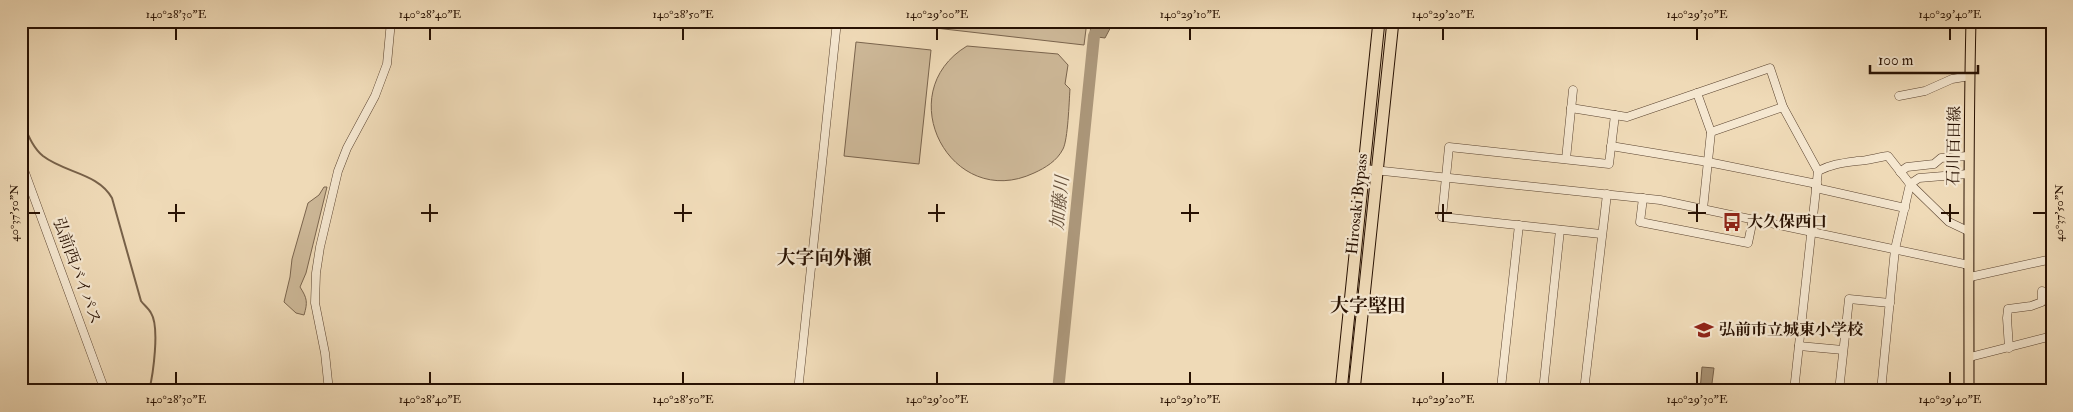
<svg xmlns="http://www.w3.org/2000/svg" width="2073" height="412" viewBox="0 0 2073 412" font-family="'IM FELL Double Pica','Noto Serif JP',serif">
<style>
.green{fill:#cdb898;stroke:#7a644d}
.water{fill:#ab9679;stroke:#776149}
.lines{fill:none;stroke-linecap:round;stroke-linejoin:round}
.stream{stroke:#776149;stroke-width:2}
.river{stroke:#ab9679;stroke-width:12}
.minor-casing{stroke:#5a432f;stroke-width:9}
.major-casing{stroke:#281102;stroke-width:11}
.highway-casing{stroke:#281102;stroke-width:13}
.minor{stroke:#f5e7d0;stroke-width:8}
.major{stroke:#efdab7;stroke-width:9}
.highway{stroke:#efdab7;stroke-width:11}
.ticks{fill:none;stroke:#281102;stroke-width:2}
.labels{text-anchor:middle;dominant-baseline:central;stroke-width:4.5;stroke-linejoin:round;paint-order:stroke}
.street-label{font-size:16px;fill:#281102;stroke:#f5e7d0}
.poi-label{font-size:16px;font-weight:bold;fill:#281102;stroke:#f5e7d0;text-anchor:start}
.water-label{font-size:18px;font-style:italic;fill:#634d38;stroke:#f5e7d0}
.quarter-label{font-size:19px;font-weight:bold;fill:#281102;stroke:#f5e7d0}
.neatline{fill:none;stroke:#281102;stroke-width:2}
.ticks-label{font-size:12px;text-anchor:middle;fill:#281102}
</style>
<rect width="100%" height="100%" fill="#efdab7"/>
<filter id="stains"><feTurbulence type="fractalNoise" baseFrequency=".004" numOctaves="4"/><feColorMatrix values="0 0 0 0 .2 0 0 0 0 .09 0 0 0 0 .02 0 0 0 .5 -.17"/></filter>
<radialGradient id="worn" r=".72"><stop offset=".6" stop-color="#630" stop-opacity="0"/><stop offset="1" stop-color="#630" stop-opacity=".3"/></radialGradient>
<g class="green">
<path d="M874,21H1087L1084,45Z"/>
<path d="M856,42L931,50L919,164L844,156Z"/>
<path d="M967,46L1058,54L1068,65L1065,84L1070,89C1069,103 1068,139 1063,149C1057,161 1045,168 1034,173C951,212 889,93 967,46Z"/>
<path d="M324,187H327L306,273L300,287C307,298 308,302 304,315L296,313L284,302L290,277L292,259L308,203L319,195Z"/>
</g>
<g class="water">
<path d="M1091,21H1114L1105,38L1090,36Z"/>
<path d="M1702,367L1714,368L1711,391H1700Z"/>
</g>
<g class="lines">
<g class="stream">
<path d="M21,57C27,48 23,32 23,21"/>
<path d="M21,119C27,132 32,147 43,156C65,173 98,173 112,198L141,301C144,305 149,309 151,313C160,327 153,375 149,391"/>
</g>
<path class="river" d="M1058,391L1094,36L1102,21"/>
<g class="minor-casing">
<g id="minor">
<path d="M1697,93L1711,132L1703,209"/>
<path d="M1899,96L1925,91L1952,79L1970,76"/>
<path d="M1571,108L1627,117L1770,68L1783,107L1818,171L1794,391"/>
<path d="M1711,132L1783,107"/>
<path d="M1611,146L1708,162L1817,184"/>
<path d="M1566,159L1573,90"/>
<path d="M21,162L105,391"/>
<path d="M1364,169L1660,200L1969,265"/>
<path d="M1818,171C1832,164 1842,163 1857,161C1867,161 1878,157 1888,156L1910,184L1949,222L1968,231"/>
<path d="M1900,172L1907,167L1934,164L1941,158L1968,156"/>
<path d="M1816,188L1905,208"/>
<path d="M1643,198L1640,222L1748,243L1753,219"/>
<path d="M1519,225L1501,388L1530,391"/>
<path d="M1601,234L1442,217L1449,147L1609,164L1615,115"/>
<path d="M1970,277L2052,259"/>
<path d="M1799,346L1843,350"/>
<path d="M2009,348L2007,318L2008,309L2031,306L2042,302V291"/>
<path d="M1970,357L2052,336"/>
<path d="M1881,387L1921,391"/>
<path d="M329,391L325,353L315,303L316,273L320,247L338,171L347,148L375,96L387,64L391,21"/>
<path d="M798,391L837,21"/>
<path d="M1543,391L1560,230"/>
<path d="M1584,391L1607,194"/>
<path d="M1839,391L1849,299L1890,303"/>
<path d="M1881,391L1895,249L1910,184L1919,178L1968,174"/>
</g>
</g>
<g class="major-casing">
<path id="major" d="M1969,391C1969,268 1968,144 1971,21"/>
</g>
<g class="highway-casing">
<g id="highway">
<path d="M1341,391L1379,21"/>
<path d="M1354,391L1393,21"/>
</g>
</g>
<use href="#minor" class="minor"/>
<use href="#major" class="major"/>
<use href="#highway" class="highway"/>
</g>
<path class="ticks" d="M176,28V40M430,28V40M683,28V40M937,28V40M1190,28V40M1443,28V40M1697,28V40M1950,28V40M176,204V222M430,204V222M683,204V222M937,204V222M1190,204V222M1443,204V222M1697,204V222M1950,204V222M28,213H40M168,213H185M421,213H438M674,213H692M928,213H945M1181,213H1199M1435,213H1452M1688,213H1706M1941,213H1959M2033,213H2046M176,372V384M430,372V384M683,372V384M937,372V384M1190,372V384M1443,372V384M1697,372V384M1950,372V384"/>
<defs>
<g id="bus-bare" transform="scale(1.5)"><path d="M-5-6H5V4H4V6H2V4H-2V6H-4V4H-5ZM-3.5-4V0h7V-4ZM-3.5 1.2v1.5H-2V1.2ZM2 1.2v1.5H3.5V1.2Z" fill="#8f2418" stroke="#f5e7d0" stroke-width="2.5" paint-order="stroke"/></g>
<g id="school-bare" transform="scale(1.5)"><path d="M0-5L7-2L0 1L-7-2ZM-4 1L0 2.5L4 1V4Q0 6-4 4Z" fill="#8f2418" stroke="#f5e7d0" stroke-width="2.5" paint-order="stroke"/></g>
</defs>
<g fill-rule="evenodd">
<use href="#bus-bare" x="1732" y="222"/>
<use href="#school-bare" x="1704" y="330"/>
</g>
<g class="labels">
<g class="street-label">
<text transform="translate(1954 146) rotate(-89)">石川百田線</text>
<text transform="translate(1357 204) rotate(-84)">Hirosaki Bypass</text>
<text transform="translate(77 271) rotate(70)">弘前西バイパス</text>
</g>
<g class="poi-label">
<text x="1747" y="222">大久保西口</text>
<text x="1719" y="330">弘前市立城東小学校</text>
</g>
<g class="water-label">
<text transform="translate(1060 203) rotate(-84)">加藤川</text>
</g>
<g class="quarter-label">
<text x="824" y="258">大字向外瀬</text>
<text x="1368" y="306">大字堅田</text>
</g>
</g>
<rect width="2073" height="412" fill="none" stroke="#efdab7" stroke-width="55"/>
<path d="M1870 65v8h108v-8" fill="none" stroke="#281102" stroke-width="2.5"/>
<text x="1878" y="65" font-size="15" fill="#281102" stroke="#f5e7d0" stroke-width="4" paint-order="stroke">100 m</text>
<rect x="28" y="28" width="2018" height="356" class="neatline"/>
<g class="ticks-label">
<text x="176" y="18">140°28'30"E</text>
<text x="430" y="18">140°28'40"E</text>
<text x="683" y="18">140°28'50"E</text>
<text x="937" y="18">140°29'00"E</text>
<text x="1190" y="18">140°29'10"E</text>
<text x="1443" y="18">140°29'20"E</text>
<text x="1697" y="18">140°29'30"E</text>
<text x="1950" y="18">140°29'40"E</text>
<text transform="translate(14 213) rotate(-90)" y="4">40°37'50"N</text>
<text transform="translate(2059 213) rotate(-90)" y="4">40°37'50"N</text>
<text x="176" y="403">140°28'30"E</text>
<text x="430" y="403">140°28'40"E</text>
<text x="683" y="403">140°28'50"E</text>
<text x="937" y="403">140°29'00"E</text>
<text x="1190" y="403">140°29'10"E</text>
<text x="1443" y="403">140°29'20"E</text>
<text x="1697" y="403">140°29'30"E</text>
<text x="1950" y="403">140°29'40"E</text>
</g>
<rect width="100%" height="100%" filter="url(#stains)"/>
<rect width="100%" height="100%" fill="url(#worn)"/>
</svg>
